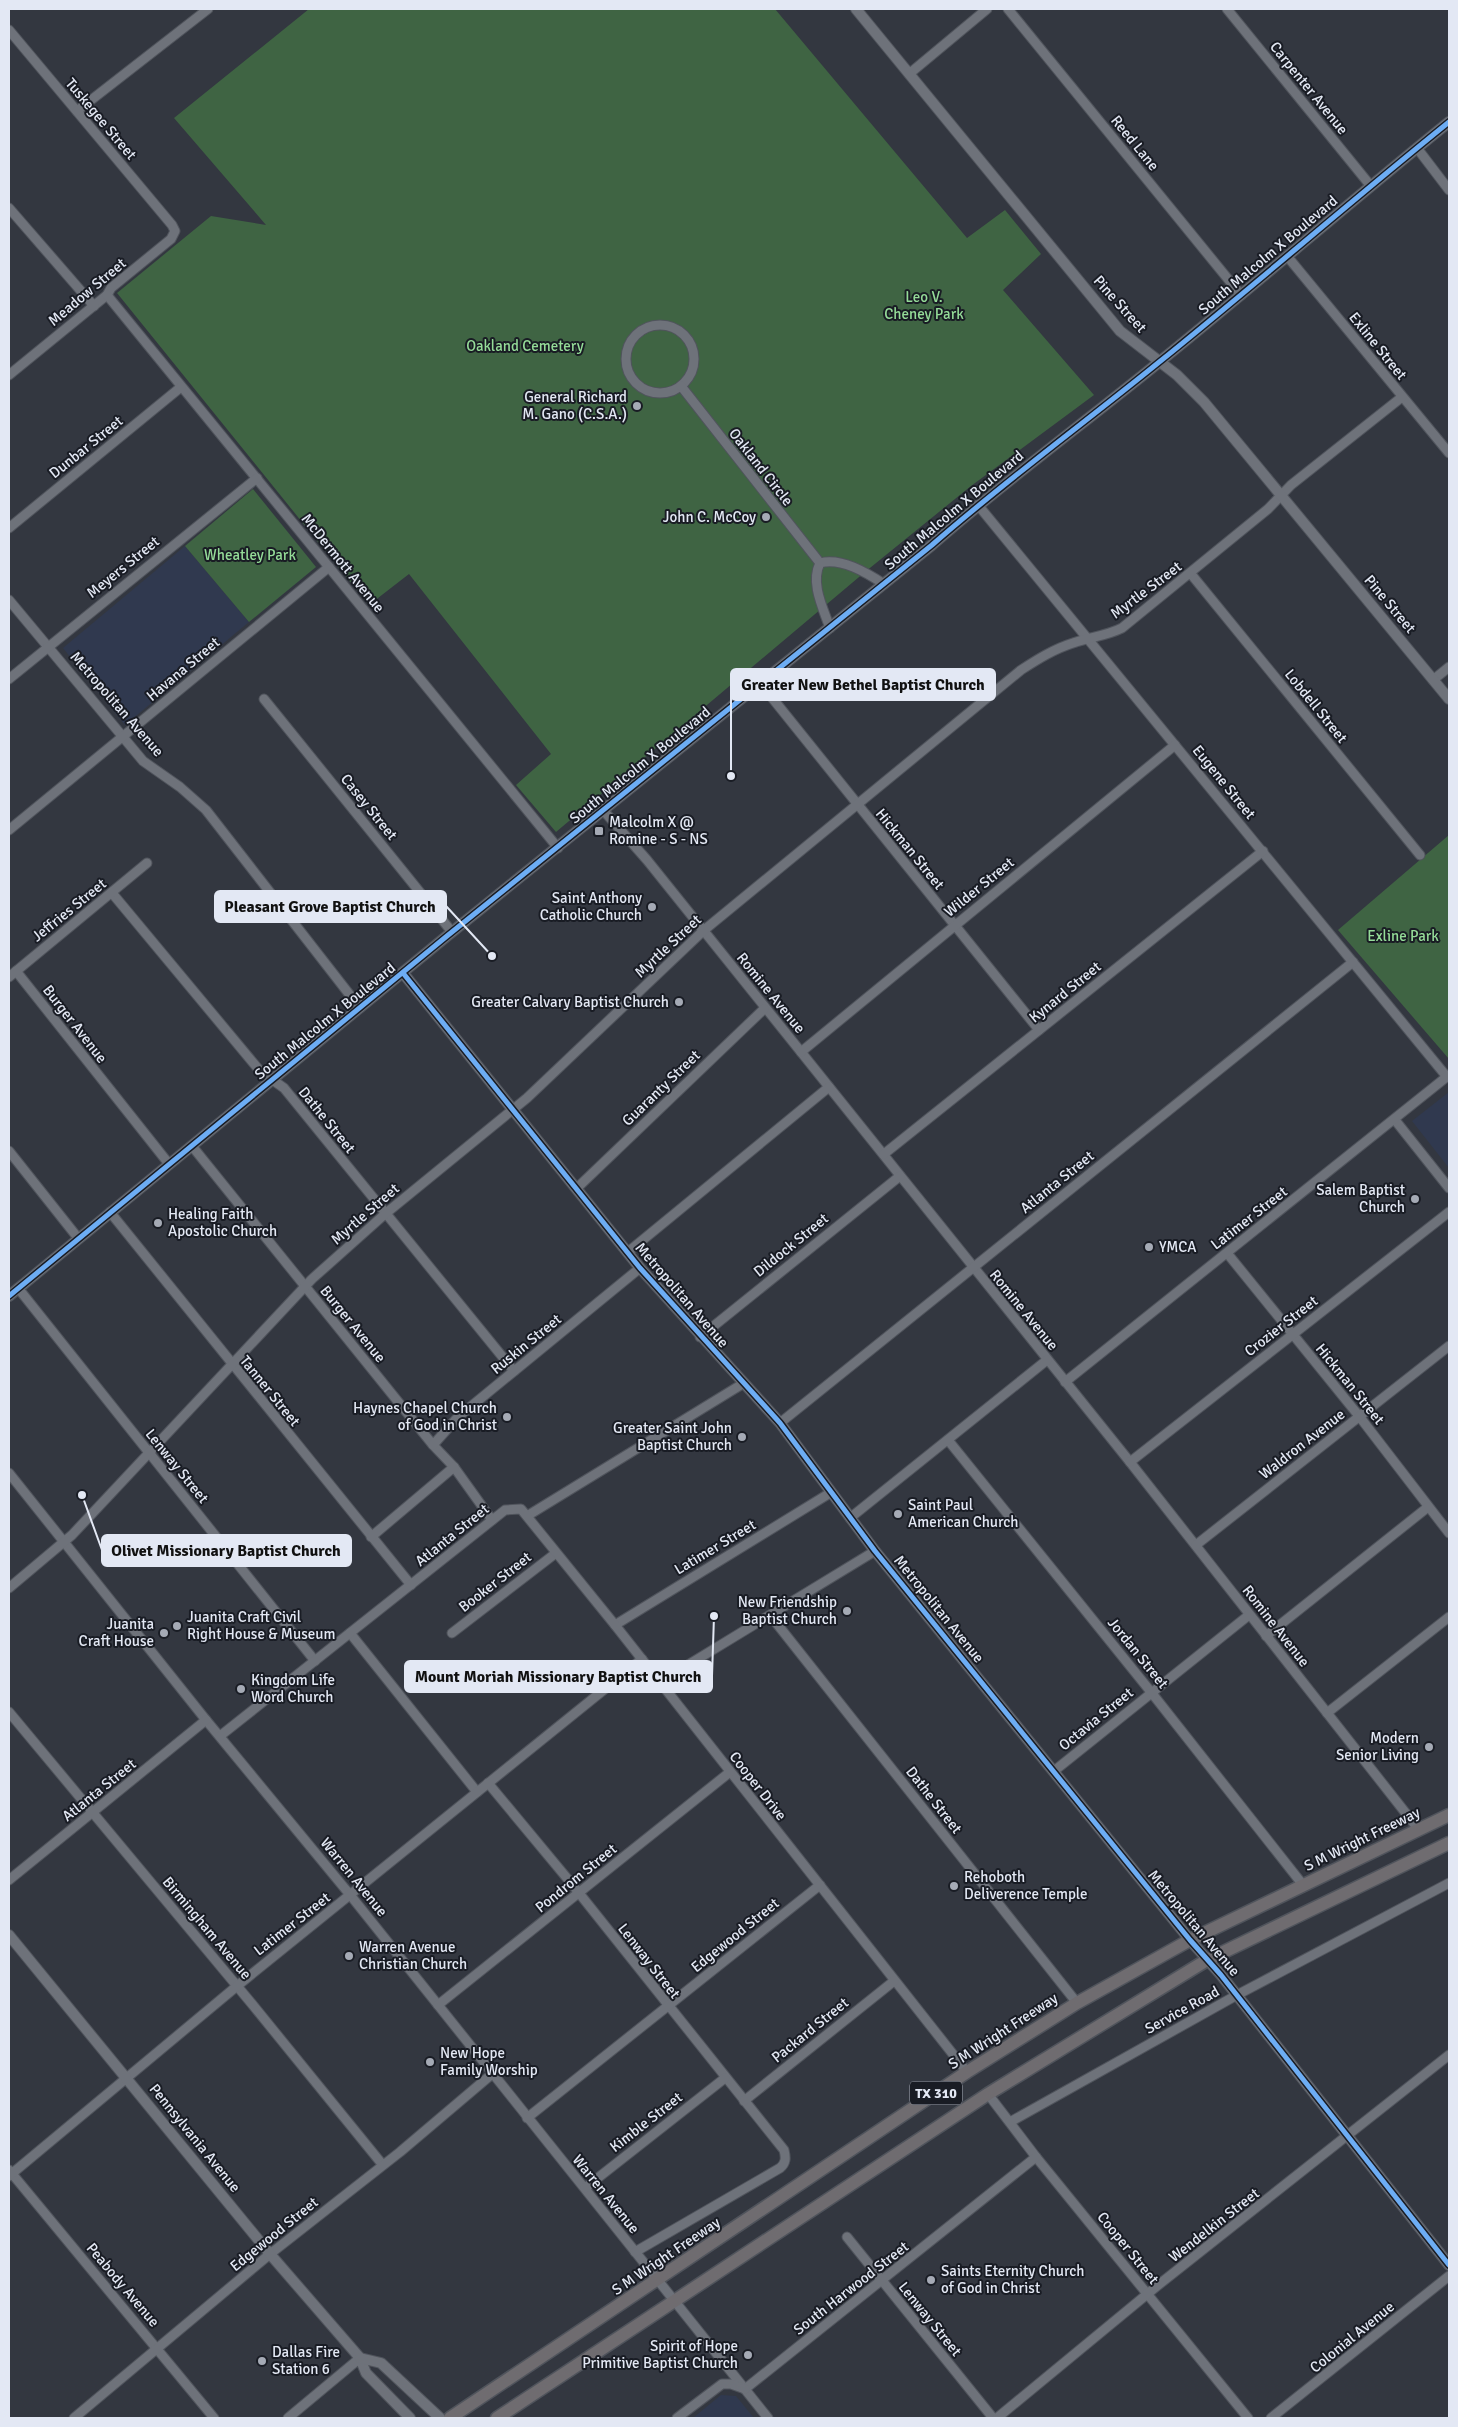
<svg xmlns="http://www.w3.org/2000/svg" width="1458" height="2427" viewBox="0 0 1458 2427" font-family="Signika,sans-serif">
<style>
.built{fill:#30394f}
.green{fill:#3f6443}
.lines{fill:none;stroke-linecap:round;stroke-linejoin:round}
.minor-casing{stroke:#50545c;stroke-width:11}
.tertiary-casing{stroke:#50545c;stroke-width:12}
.primary-casing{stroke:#50545c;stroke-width:15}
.minor{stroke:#6e727a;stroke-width:9}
.tertiary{stroke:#6e727a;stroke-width:10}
.primary{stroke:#6f6c70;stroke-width:12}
.cycleway-casing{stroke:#191c24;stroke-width:8}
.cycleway{stroke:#6dadf4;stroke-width:5}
.poi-dot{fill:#a5aab5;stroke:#191c24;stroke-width:2}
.labels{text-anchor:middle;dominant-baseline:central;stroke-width:4;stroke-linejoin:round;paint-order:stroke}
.shield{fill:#191c24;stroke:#a6abb6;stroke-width:1}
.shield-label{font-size:14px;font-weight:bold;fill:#e3e8f4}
.street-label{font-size:15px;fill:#e3e8f4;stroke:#191c24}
.park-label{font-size:15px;fill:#95dc98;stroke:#191c24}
.poi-label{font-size:15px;fill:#e3e8f4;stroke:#191c24;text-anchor:end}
.leader{fill:none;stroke:#e3e8f4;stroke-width:2}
.callout-dot{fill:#e3e8f4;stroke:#191c24;stroke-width:2}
.callout{fill:#e3e8f4;stroke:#e3e8f4;stroke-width:2}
.callout-label{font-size:16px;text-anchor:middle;font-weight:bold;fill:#111}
</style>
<rect width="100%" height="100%" fill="#333740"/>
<g class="built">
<path d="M185,546L249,622L125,725L63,648Z"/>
<path d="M1449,1092V1168L1412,1121Z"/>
<path d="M721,2395L736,2396L754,2418H693Z"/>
</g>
<g class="green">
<path d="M309,9H775L967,238L1005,210L1041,254L1003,290L1094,395L971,486L865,572L556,832L516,785L551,754L409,574L369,605L117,293L211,216L266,225L174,118Z"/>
<path d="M253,489L316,567L249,622L185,546Z"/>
<path d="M1449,835V1059L1338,930Z"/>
</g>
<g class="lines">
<g class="minor-casing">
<g id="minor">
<path d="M1008,9L1241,295"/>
<path d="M1227,9L1370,185"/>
<path d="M9,30L172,225L175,231L171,239L111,288L107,295L9,375"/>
<path d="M909,74L987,9"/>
<path d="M77,111L208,9"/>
<path d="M1417,148L1449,190"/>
<path d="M9,208L94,306"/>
<path d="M1287,256L1449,453"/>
<path d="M107,295L558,848"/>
<circle cx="660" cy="359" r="34"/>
<path d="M681,386L820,563"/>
<path d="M978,505L1447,1077"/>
<path d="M9,528L181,387"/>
<path d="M1191,574L1420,855"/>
<path d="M9,600L143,761L180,787L206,810L360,1008"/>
<path d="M830,628C823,608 810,583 820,563C841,557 867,573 884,584"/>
<path d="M9,679L257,478"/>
<path d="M1433,680L1449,667"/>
<path d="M761,684L1039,1030"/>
<path d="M264,699L452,932"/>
<path d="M603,810L647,860L1130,1462L1419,1830"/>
<path d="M9,830L329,567"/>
<path d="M112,893L260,1071L284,1088L514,1371"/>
<path d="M16,971L169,1164"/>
<path d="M9,977L147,863"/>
<path d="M801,1052L1175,745"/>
<path d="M1395,1120L1449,1188"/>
<path d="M192,1146L433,1445L454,1467L492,1520"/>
<path d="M9,1151L78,1238"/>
<path d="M884,1154L1263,851"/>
<path d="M577,1188L764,1009"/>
<path d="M110,1212L411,1585"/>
<path d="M628,1252L829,1087"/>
<path d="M1227,1253L1359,1416L1449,1533"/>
<path d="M18,1288L315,1661"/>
<path d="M700,1337L900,1176"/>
<path d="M1065,1382L1449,1075"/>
<path d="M780,1423L1353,962"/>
<path d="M948,1440L1151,1692L1303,1885"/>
<path d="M433,1445L458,1417L640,1268"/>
<path d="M1130,1462L1449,1212"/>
<path d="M9,1473L206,1720L351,1896L768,2418"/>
<path d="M527,1516L744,1383"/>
<path d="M850,1518L1047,1360"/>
<path d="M371,1537L454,1467"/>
<path d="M1196,1545L1449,1346"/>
<path d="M9,1588L72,1535L312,1279L385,1214L527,1098L703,931L1021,670C1038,659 1054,649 1073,643C1090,637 1106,636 1122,628L1268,509L1291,485L1402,397"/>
<path d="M770,1615L1077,2003"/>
<path d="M615,1625L830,1493"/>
<path d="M350,1633L477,1792"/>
<path d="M452,1633L556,1553"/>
<path d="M1266,1636L1428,1507"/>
<path d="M660,1682L875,1551"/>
<path d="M9,1712L252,2004L382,2164"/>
<path d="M1327,1713L1449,1617"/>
<path d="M220,1736L505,1510L521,1509L615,1625L967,2072"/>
<path d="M1054,1771L1249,1615"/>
<path d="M488,1783L571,1883L784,2150C786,2158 786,2163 780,2168L635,2252"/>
<path d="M9,1880L206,1720"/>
<path d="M438,2005L730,1772"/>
<path d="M988,2094L1036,2157L1248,2418"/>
<path d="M744,2101L894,1981"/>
<path d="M527,2118L820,1885"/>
<path d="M1010,2122L1237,1995L1449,1883"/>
<path d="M9,2170L214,2418"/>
<path d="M9,2176L237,1986L642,1659"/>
<path d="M585,2188L725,2078"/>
<path d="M847,2237L993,2418"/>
<path d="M745,2389L1036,2157"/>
<path d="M74,2418L270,2254L400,2152L492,2074"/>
<path d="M288,2418L360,2358"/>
<path d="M677,2418L722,2384H731L745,2389"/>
<path d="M997,2418L1157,2286L1449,2055"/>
<path d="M1271,2418L1449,2276"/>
</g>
</g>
<g class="tertiary-casing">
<g id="tertiary">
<path d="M856,9L1120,331L1177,375L1204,402L1449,699"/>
<path d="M403,973L640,1268L780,1423L875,1551L1190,1940L1221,1975L1449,2265"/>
<path d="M9,1296L447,936L932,545C1005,481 1083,424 1158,363C1256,284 1351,201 1449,122"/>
<path d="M9,1935L270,2254L360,2358L366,2373L410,2418"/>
<path d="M360,2358L381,2363L440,2418"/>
</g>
</g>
<g class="primary-casing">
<g id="primary">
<path d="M450,2418L967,2072L1077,2003L1190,1940L1449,1815"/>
<path d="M497,2418L988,2094L1207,1960L1449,1843"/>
</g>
</g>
<use href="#minor" class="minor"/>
<use href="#tertiary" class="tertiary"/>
<use href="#primary" class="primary"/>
<g class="cycleway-casing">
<g id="cycleway">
<path d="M403,973L640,1268L780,1423L875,1551L1190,1940L1221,1975L1449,2265"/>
<path d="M9,1296L447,936L932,545C1005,481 1083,424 1158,363C1256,284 1351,201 1449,122"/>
</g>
</g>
<use href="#cycleway" class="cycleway"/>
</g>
<g class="poi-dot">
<circle cx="637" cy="406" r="5"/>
<circle cx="766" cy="517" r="5"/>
<rect x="594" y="826" width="10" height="10" rx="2.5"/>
<circle cx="652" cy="907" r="5"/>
<circle cx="679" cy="1002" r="5"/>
<circle cx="1415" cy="1199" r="5"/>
<circle cx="158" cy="1223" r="5"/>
<circle cx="1149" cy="1247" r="5"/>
<circle cx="507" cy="1417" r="5"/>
<circle cx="742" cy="1437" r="5"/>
<circle cx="898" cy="1514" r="5"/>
<circle cx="847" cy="1611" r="5"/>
<circle cx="177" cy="1626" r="5"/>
<circle cx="164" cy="1633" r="5"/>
<circle cx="241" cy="1689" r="5"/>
<circle cx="1429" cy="1747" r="5"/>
<circle cx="954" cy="1886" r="5"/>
<circle cx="349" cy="1956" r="5"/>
<circle cx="430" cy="2062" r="5"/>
<circle cx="931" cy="2280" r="5"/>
<circle cx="748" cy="2355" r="5"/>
<circle cx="262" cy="2361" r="5"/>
</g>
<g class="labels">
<rect class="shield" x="910" y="2081.5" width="52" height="23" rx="4"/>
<g class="shield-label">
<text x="936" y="2093">TX 310</text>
</g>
<g class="street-label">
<text transform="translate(1309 88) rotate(51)">Carpenter Avenue</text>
<text transform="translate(101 119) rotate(50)">Tuskegee Street</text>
<text transform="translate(1135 143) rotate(51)">Reed Lane</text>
<text transform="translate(1268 255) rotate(-40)">South Malcolm X Boulevard</text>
<text transform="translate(87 292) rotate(-40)">Meadow Street</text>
<text transform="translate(1120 304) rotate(48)">Pine Street</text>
<text transform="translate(1378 346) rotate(51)">Exline Street</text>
<text transform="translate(86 447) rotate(-39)">Dunbar Street</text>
<text transform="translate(761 467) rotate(52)">Oakland Circle</text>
<text transform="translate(954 510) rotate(-40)">South Malcolm X Boulevard</text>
<text transform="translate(343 563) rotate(51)">McDermott Avenue</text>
<text transform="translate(123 567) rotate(-39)">Meyers Street</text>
<text transform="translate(1146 590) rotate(-37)">Myrtle Street</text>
<text transform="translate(1390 604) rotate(50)">Pine Street</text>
<text transform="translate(183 669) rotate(-40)">Havana Street</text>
<text transform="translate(117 704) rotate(49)">Metropolitan Avenue</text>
<text transform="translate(1316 706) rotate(51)">Lobdell Street</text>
<text transform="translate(640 765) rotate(-39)">South Malcolm X Boulevard</text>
<text transform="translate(1224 782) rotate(51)">Eugene Street</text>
<text transform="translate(369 807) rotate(51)">Casey Street</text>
<text transform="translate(910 849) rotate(51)">Hickman Street</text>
<text transform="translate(979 887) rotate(-39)">Wilder Street</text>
<text transform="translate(69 910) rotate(-39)">Jeffries Street</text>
<text transform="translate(668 946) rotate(-43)">Myrtle Street</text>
<text transform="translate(1065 992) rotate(-39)">Kynard Street</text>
<text transform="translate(771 993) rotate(51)">Romine Avenue</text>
<text transform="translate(325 1021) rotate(-39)">South Malcolm X Boulevard</text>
<text transform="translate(75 1024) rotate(52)">Burger Avenue</text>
<text transform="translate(661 1088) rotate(-44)">Guaranty Street</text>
<text transform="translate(327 1120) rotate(51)">Dathe Street</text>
<text transform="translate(1057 1182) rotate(-39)">Atlanta Street</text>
<text transform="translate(365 1214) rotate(-41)">Myrtle Street</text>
<text transform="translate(1249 1218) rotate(-38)">Latimer Street</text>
<text transform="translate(791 1245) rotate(-39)">Dildock Street</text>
<text transform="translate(682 1295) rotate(49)">Metropolitan Avenue</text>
<text transform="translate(1024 1310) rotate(51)">Romine Avenue</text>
<text transform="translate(353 1324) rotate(51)">Burger Avenue</text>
<text transform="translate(1281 1326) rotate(-38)">Crozier Street</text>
<text transform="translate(526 1344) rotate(-39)">Ruskin Street</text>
<text transform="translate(1350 1384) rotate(51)">Hickman Street</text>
<text transform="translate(270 1391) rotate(51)">Tanner Street</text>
<text transform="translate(1302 1444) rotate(-38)">Waldron Avenue</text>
<text transform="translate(177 1466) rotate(51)">Lenway Street</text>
<text transform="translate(452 1535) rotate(-39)">Atlanta Street</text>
<text transform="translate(715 1547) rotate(-31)">Latimer Street</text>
<text transform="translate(495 1582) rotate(-38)">Booker Street</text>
<text transform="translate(939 1609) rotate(51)">Metropolitan Avenue</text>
<text transform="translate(1276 1626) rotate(52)">Romine Avenue</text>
<text transform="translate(1138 1653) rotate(51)">Jordan Street</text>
<text transform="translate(1096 1719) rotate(-39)">Octavia Street</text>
<text transform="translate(758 1786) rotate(52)">Cooper Drive</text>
<text transform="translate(99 1790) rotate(-39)">Atlanta Street</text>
<text transform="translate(934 1800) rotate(52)">Dathe Street</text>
<text transform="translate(1362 1839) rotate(-26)">S M Wright Freeway</text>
<text transform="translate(354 1877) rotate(51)">Warren Avenue</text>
<text transform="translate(576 1878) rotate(-39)">Pondrom Street</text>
<text transform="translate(1194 1923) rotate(50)">Metropolitan Avenue</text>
<text transform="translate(292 1924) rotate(-38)">Latimer Street</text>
<text transform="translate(207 1928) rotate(50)">Birmingham Avenue</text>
<text transform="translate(735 1935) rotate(-39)">Edgewood Street</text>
<text transform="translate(649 1961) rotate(52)">Lenway Street</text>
<text transform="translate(1182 2010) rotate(-29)">Service Road</text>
<text transform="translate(810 2030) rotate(-39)">Packard Street</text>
<text transform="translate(1003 2031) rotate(-33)">S M Wright Freeway</text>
<text transform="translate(646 2122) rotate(-38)">Kimble Street</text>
<text transform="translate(195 2138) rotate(51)">Pennsylvania Avenue</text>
<text transform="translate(606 2194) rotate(51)">Warren Avenue</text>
<text transform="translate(1214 2225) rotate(-38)">Wendelkin Street</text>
<text transform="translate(274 2234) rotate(-39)">Edgewood Street</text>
<text transform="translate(1128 2248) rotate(51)">Cooper Street</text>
<text transform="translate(666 2256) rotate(-34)">S M Wright Freeway</text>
<text transform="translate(123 2285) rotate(50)">Peabody Avenue</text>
<text transform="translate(851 2288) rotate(-38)">South Harwood Street</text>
<text transform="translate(930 2319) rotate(51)">Lenway Street</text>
<text transform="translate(1352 2337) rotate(-39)">Colonial Avenue</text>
</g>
<g class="park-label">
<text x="924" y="297">Leo V.<tspan x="924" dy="17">Cheney Park</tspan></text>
<text x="525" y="346">Oakland Cemetery</text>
<text x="250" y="555">Wheatley Park</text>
<text x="1403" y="936">Exline Park</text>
</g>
<g class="poi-label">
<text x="627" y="397">General Richard<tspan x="627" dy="17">M. Gano (C.S.A.)</tspan></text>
<text x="756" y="517">John C. McCoy</text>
<text x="609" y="822" text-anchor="start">Malcolm X @<tspan x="609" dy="17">Romine - S - NS</tspan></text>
<text x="642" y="898">Saint Anthony<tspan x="642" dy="17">Catholic Church</tspan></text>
<text x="669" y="1002">Greater Calvary Baptist Church</text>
<text x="1405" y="1190">Salem Baptist<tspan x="1405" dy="17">Church</tspan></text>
<text x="168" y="1214" text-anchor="start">Healing Faith<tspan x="168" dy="17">Apostolic Church</tspan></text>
<text x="1159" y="1247" text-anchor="start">YMCA</text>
<text x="497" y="1408">Haynes Chapel Church<tspan x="497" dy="17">of God in Christ</tspan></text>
<text x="732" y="1428">Greater Saint John<tspan x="732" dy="17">Baptist Church</tspan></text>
<text x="908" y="1505" text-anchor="start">Saint Paul<tspan x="908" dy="17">American Church</tspan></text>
<text x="837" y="1602">New Friendship<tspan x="837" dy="17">Baptist Church</tspan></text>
<text x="187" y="1617" text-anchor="start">Juanita Craft Civil<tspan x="187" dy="17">Right House &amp; Museum</tspan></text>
<text x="154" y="1624">Juanita<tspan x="154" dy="17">Craft House</tspan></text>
<text x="251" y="1680" text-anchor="start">Kingdom Life<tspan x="251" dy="17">Word Church</tspan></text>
<text x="1419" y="1738">Modern<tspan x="1419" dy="17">Senior Living</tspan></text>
<text x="964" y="1877" text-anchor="start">Rehoboth<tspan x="964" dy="17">Deliverence Temple</tspan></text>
<text x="359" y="1947" text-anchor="start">Warren Avenue<tspan x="359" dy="17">Christian Church</tspan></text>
<text x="440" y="2053" text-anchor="start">New Hope<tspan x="440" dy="17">Family Worship</tspan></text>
<text x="941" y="2271" text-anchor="start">Saints Eternity Church<tspan x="941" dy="17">of God in Christ</tspan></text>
<text x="738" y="2346">Spirit of Hope<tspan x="738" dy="17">Primitive Baptist Church</tspan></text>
<text x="272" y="2352" text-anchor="start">Dallas Fire<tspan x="272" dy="17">Station 6</tspan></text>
</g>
</g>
<path class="leader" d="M731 776L731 685M492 956L446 906M82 1495L102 1550M714 1616L712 1676"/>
<g class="callout-dot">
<circle cx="731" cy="776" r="5"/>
<circle cx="492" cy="956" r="5"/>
<circle cx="82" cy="1495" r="5"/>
<circle cx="714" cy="1616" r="5"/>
</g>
<g class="callout">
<rect x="731" y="669" width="264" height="31" rx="5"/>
<rect x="215" y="891" width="231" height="31" rx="5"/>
<rect x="102" y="1535" width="249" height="31" rx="5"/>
<rect x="405" y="1661" width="307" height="31" rx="5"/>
</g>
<g class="callout-label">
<text x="863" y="690">Greater New Bethel Baptist Church</text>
<text x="330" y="912">Pleasant Grove Baptist Church</text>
<text x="226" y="1556">Olivet Missionary Baptist Church</text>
<text x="558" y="1682">Mount Moriah Missionary Baptist Church</text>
</g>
<rect width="1458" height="2427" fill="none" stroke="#e3e8f4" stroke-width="20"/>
</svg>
